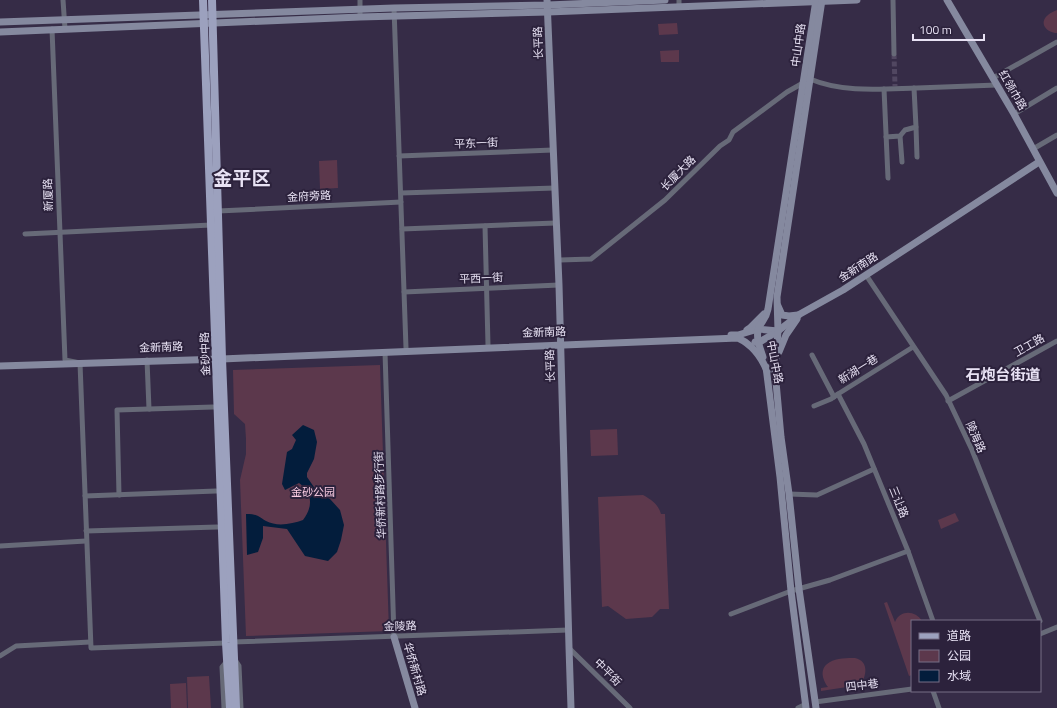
<svg xmlns="http://www.w3.org/2000/svg" width="1057" height="708" viewBox="0 0 1057 708" font-family="'Titillium Web','Noto Sans SC',sans-serif">
<style>
.green{fill:#5c384c}
.water{fill:#031d3c}
.lines{fill:none;stroke-linecap:round;stroke-linejoin:round}
.street-tunnel{stroke:#514761;stroke-width:5;stroke-dasharray:5 2.5;stroke-linecap:butt}
.street{stroke:#676a78;stroke-width:5}
.secondary{stroke:#85899f;stroke-width:7}
.primary{stroke:#9ca1be;stroke-width:8}
.labels{text-anchor:middle;dominant-baseline:central;stroke-width:4;stroke-linejoin:round;paint-order:stroke}
.street-label{font-size:11px;fill:#e8e2f4;stroke:#2c223c}
.park-label{font-size:11px;fill:#f8cbe2;stroke:#2c223c}
.district-label{font-size:15px;font-weight:bold;fill:#e8e2f4;stroke:#2c223c}
.town-label{font-size:19px;font-weight:bold;fill:#e8e2f4;stroke:#2c223c}
</style>
<rect width="100%" height="100%" fill="#362c47"/>
<g class="green">
<path d="M1057,10V33C1047,33 1038,23 1048,15C1050,13 1054,11 1057,10Z"/>
<path d="M677,23L678,34L659,35L658,24Z"/>
<path d="M679,50V62H661L660,51Z"/>
<path d="M337,160L338,188L320,189L319,161Z"/>
<path d="M380,365L389,631L246,636L240,480L246,454V439L245,424L234,414L233,370Z"/>
<path d="M617,429L618,455L591,456L590,430Z"/>
<path d="M643,495C652,500 658,504 661,514H665L669,609H660L652,617L626,619L608,606L602,607L598,497Z"/>
<path d="M955,513L959,521L941,529L938,520Z"/>
<path d="M887,602L895,622C900,610 915,610 922,621H912V675L909,676L884,603Z"/>
<path d="M855,658C869,661 867,676 860,685L821,691V688L828,687C822,679 819,668 830,662C836,658 848,658 855,658Z"/>
<path d="M209,676L211,708H188L187,677Z"/>
<path d="M186,683L187,708H171L170,684Z"/>
</g>
<path class="water" d="M303,425L314,430L317,442L314,459L307,473V477L318,493L330,499L340,510L344,525L341,540L337,552L328,561L305,556L287,529L263,526V538L258,552L247,555L246,514C258,514 257,516 266,521C277,527 292,524 303,520C313,507 313,493 299,483L285,490L282,484L287,452L292,449L296,440L292,435Z"/>
<g class="lines">
<path class="street-tunnel" d="M894,54L895,86"/>
<g class="street">
<path d="M63,0L65,29"/>
<path d="M360,0V17"/>
<path d="M679,0V7"/>
<path d="M893,0L894,54"/>
<path d="M394,8L406,348"/>
<path d="M52,29L65,360L80,363L91,648L226,643"/>
<path d="M993,78L1057,42"/>
<path d="M810,79C843,93 882,89 917,88C943,87 970,86 997,85"/>
<path d="M884,89L888,178"/>
<path d="M1014,114L1057,88"/>
<path d="M916,127L917,157"/>
<path d="M900,136L902,162"/>
<path d="M886,137L900,136L905,130L916,127L914,88"/>
<path d="M1033,149L1057,135"/>
<path d="M399,156L553,150"/>
<path d="M401,193L555,188"/>
<path d="M218,211L401,202"/>
<path d="M485,226L488,345"/>
<path d="M402,229L556,223"/>
<path d="M25,234L211,225"/>
<path d="M560,260L591,259L665,200L720,146L729,140L733,132L787,92L803,83"/>
<path d="M866,275L946,395L972,450L1040,621"/>
<path d="M404,292L559,285"/>
<path d="M385,352L394,637"/>
<path d="M812,355L834,397"/>
<path d="M147,360L149,409"/>
<path d="M838,394L864,444L908,551L933,621"/>
<path d="M948,401L1057,341"/>
<path d="M814,406L831,399L838,394L913,347"/>
<path d="M789,494L817,495L874,469"/>
<path d="M119,495L117,410L213,407"/>
<path d="M85,496L216,491"/>
<path d="M86,531L217,527"/>
<path d="M0,546L86,541"/>
<path d="M731,614L791,591L830,580L908,551"/>
<path d="M1040,634L1057,627"/>
<path d="M233,642L568,630"/>
<path d="M571,650L630,708"/>
<path d="M0,656L16,646L90,642"/>
<path d="M235,660L239,666L241,708"/>
<path d="M933,691L939,708"/>
<path d="M815,702L912,689"/>
<path d="M224,708L222,667L227,661"/>
<path d="M798,708L806,704"/>
</g>
<g class="secondary">
<path d="M547,0L559,285L569,647L571,708"/>
<path d="M947,0L1014,114L1057,193"/>
<path d="M0,22L394,8L548,5L665,0"/>
<path d="M0,32L360,17L548,12L857,0"/>
<path d="M778,306L782,315L789,316L798,315"/>
<path d="M747,330L750,328L764,314"/>
<path d="M731,335H738L758,329L778,331"/>
<path d="M755,342L758,343L778,331L800,314L843,290L1039,162"/>
<path d="M779,352L786,335L797,319"/>
<path d="M763,357C760,348 755,336 759,327C763,320 766,319 768,309L816,0"/>
<path d="M0,366L222,359L738,338C753,345 761,356 767,371"/>
<path d="M766,367L780,477L791,591L806,708"/>
<path d="M394,637L415,708"/>
<path d="M816,708L799,589L789,494L781,437L775,371L778,331L777,297L822,0"/>
</g>
<g class="primary">
<path d="M203,0L226,643L230,708"/>
<path d="M212,0L222,359L236,708"/>
</g>
</g>
<g class="labels">
<g class="street-label">
<text transform="translate(538 43) rotate(-92)">长平路</text>
<text transform="translate(798 45) rotate(-82)">中山中路</text>
<text transform="translate(1013 90) rotate(60)">红领巾路</text>
<text transform="translate(476 143) rotate(-2)">平东一街</text>
<text transform="translate(678 173) rotate(-45)">长厦大路</text>
<text transform="translate(48 195) rotate(-92)">新厦路</text>
<text transform="translate(309 196) rotate(-3)">金府旁路</text>
<text transform="translate(858 267) rotate(-33)">金新南路</text>
<text transform="translate(481 278) rotate(-2)">平西一街</text>
<text transform="translate(544 332) rotate(-2)">金新南路</text>
<text transform="translate(1029 345) rotate(-29)">卫工路</text>
<text transform="translate(161 347) rotate(-2)">金新南路</text>
<text transform="translate(205 354) rotate(-92)">金砂中路</text>
<text transform="translate(775 362) rotate(79)">中山中路</text>
<text transform="translate(550 366) rotate(-92)">长平路</text>
<text transform="translate(858 369) rotate(-32)">新湖一巷</text>
<text transform="translate(976 437) rotate(66)">陵海路</text>
<text transform="translate(380 495) rotate(-92)">华侨新村路步行街</text>
<text transform="translate(899 502) rotate(68)">三让路</text>
<text transform="translate(400 626) rotate(-2)">金陵路</text>
<text transform="translate(415 669) rotate(74)">华侨新村路</text>
<text transform="translate(608 672) rotate(45)">中平街</text>
<text transform="translate(862 685) rotate(-7)">四中巷</text>
</g>
<g class="park-label">
<text x="313" y="492">金砂公园</text>
</g>
<g class="district-label">
<text x="1003" y="374">石炮台街道</text>
</g>
<g class="town-label">
<text x="242" y="177">金平区</text>
</g>
</g>
<rect x="911" y="620" width="130" height="72" fill="#2c223c" stroke="#776f86"/>
<rect x="919" y="633" width="20" height="6" fill="#9ca1be" stroke="#776f86"/>
<text x="947" y="640" font-size="12" fill="#e8e2f4">道路</text>
<rect x="919" y="650" width="20" height="12" fill="#5c384c" stroke="#776f86"/>
<text x="947" y="660" font-size="12" fill="#e8e2f4">公园</text>
<rect x="919" y="670" width="20" height="12" fill="#031d3c" stroke="#776f86"/>
<text x="947" y="680" font-size="12" fill="#e8e2f4">水域</text>
<path d="M913 34v6h71v-6" fill="none" stroke="#e8e2f4" stroke-width="2"/>
<text x="919" y="34" font-size="12" fill="#e8e2f4" stroke="#2c223c" stroke-width="3" paint-order="stroke">100 m</text>
</svg>
